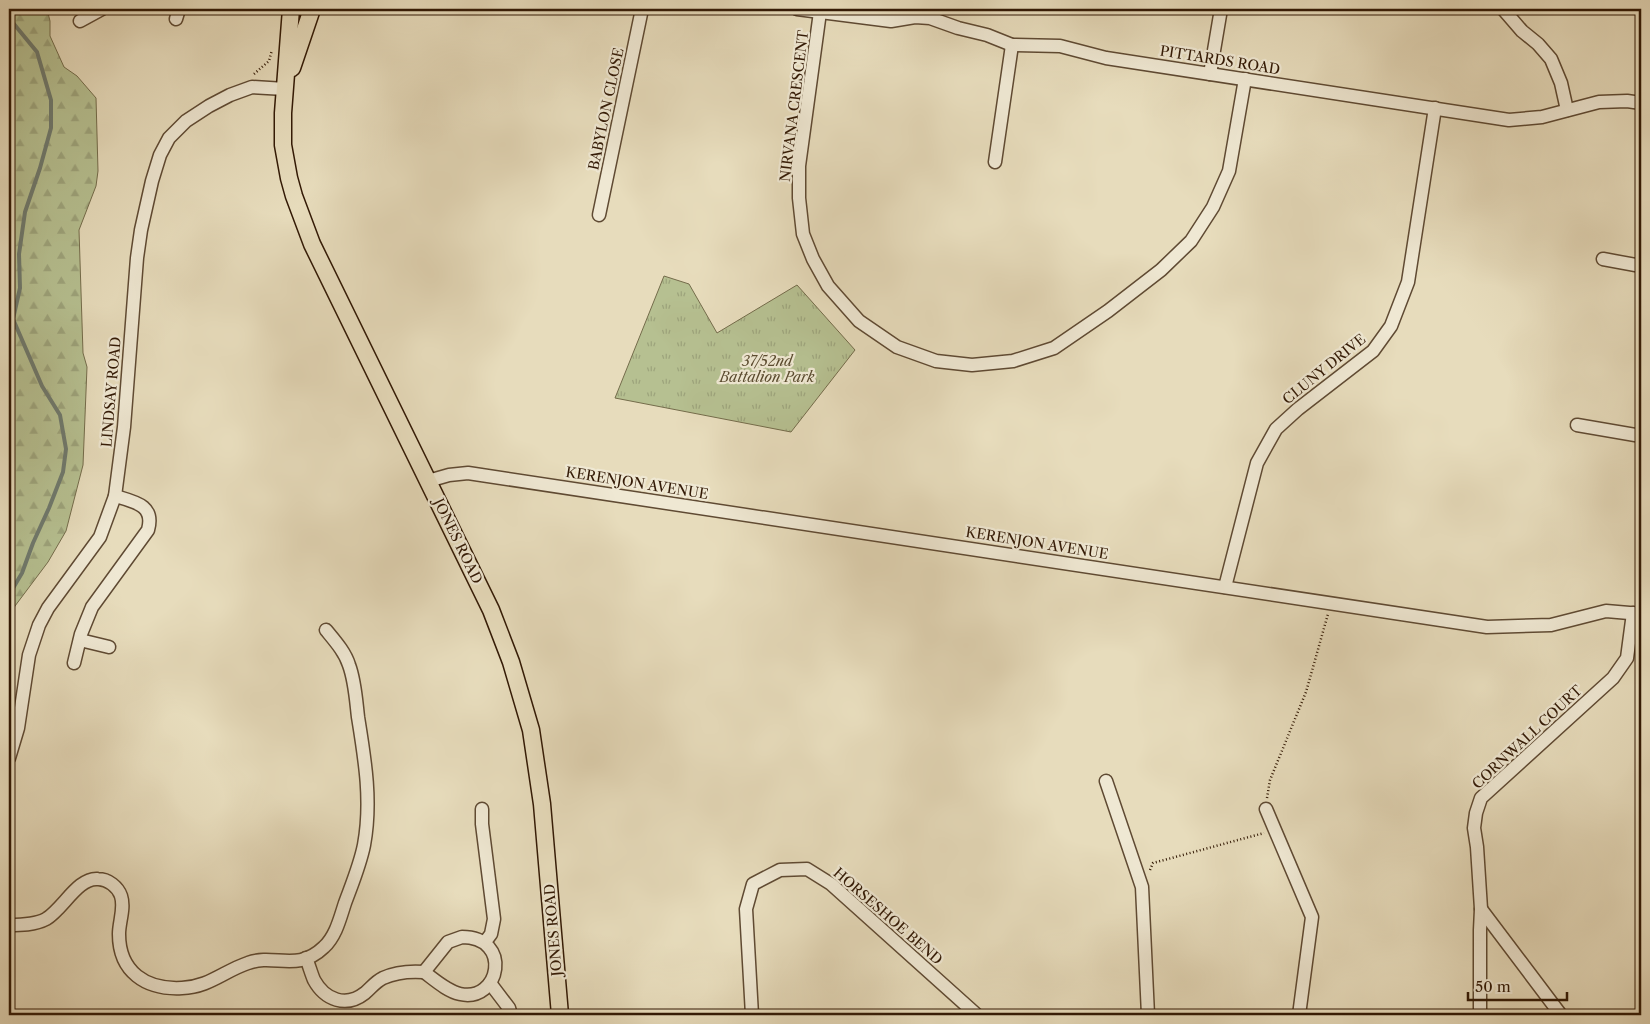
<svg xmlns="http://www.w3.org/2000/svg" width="1650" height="1024" viewBox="0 0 1650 1024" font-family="'Libre Caslon Text',serif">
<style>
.forest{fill:url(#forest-firs);stroke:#746c4b}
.park{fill:url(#park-tufts);stroke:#746c4b}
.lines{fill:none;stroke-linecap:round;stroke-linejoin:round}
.stream{stroke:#6f7a6e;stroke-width:4}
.minor-casing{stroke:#5f4a33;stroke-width:15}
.major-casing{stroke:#321905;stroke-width:19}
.path{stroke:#321905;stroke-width:2.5;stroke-dasharray:1 2.5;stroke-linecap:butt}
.minor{stroke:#efe8d3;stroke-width:12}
.major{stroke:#e7dcbc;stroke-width:16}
.labels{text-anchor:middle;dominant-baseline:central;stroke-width:4.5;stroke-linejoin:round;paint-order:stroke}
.street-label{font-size:14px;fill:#321905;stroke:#efe8d3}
.park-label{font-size:14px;font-style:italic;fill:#5a4b2f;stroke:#efe8d3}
</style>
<defs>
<pattern id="forest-firs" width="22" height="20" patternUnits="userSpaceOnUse" patternTransform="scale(1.25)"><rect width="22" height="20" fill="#b6c091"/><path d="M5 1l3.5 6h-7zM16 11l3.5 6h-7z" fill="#9da47c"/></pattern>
<pattern id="park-tufts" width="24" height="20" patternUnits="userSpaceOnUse" patternTransform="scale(1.25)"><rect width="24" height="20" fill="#b6c091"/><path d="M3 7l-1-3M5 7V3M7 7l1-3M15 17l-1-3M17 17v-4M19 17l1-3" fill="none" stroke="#9da47c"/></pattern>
</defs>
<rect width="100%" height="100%" fill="#e7dcbc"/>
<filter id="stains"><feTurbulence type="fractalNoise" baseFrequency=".004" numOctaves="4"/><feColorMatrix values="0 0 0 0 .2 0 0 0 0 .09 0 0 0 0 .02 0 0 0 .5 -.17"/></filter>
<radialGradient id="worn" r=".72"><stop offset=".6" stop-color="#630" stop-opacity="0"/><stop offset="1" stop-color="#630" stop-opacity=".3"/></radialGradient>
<path class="forest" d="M9,9H47L50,21V36L64,67L77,76L96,98L98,171L96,186L79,230L83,353L87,367L83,465L66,531L48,562L15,606L9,618Z"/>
<path class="park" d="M664,276L689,284L717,333L797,285L855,350L791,432L615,398Z"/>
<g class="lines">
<path class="stream" d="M9,18L37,52L51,100V128L40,168L25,212L19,254L20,288L13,319L42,386L60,415L66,449L63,472L49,508L33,543L22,573L9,595"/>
<g class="minor-casing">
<g id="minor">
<path d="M797,9L891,21L915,17L930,18L958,28L987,35L1012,45L1060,46L1106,58L1509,120L1542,117L1599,102L1627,101L1641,103"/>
<path d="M1503,9L1522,31L1538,44L1551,59L1561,83L1567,110"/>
<path d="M820,12L799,166V198L803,234L813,259L828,286L859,321L897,347L936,361L972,365L1013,361L1054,348L1108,311L1161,270L1191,241L1213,207L1229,171L1245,79"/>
<path d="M176,19L179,9"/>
<path d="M80,21L102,9"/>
<path d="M1210,74L1221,9"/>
<path d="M995,162L1012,45"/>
<path d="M599,215L642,9"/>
<path d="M1603,259L1641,266"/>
<path d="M1577,425L1641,436"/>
<path d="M428,481L449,475L468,473L1487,627L1551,625L1606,611L1641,614"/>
<path d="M1225,587L1257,463L1276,429L1298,409L1373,351L1391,326L1408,282L1435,108"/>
<path d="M80,640L109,647"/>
<path d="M74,663L81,634L92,607L148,530C155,505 135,502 115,496"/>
<path d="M9,758L18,728L29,655L39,625L48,608L100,537L115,496L124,427L137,258L141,230L152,181L160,155L169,138L186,121L209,106L230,95L252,87L285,89"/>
<path d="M1106,781L1142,887L1148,1015"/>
<path d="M482,809V824L494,919L491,934L485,942"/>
<path d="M1266,809L1312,917L1299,1015"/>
<path d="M1481,909L1561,1015"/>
<path d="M9,925C20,925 35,925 46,919C63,909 78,877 98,879C108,879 118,887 121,896C125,908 119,922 119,934C119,972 146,990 182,988C209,987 224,971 248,963C275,953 297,973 324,947C336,936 340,918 345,903C352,884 360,865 364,845C372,802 365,760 358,717C356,700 355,681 349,665C345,652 335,641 326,630"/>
<path d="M462,937C513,937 500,1003 460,994C447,991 435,980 424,972L448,942Z"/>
<path d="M306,958C309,965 311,973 314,980C325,1000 346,1008 365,993C371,988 375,982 383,978C396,972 410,971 424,972"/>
<path d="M490,983L509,1008L511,1015"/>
<path d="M752,1015L746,909L753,884L780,870L807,869L831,884L977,1015"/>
<path d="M1480,1015V930L1481,909L1477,847L1474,828L1476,813L1481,798L1613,678L1627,658L1633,613"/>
</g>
</g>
<g class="major-casing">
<g id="major">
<path d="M291,9L283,113V145L289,178L294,196L312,244L491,610L511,662L531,730L542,804L560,1015"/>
<path d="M292,68L312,9"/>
</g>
</g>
<g class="path">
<path d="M254,74L269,61L272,50"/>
<path d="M1267,798L1270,780L1306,692L1328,614"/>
<path d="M1150,870L1153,863L1264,833"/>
</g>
<use href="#minor" class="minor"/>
<use href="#major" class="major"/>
</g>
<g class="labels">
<g class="street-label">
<text transform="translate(1220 60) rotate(9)">PITTARDS ROAD</text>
<text transform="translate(794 106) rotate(-83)">NIRVANA CRESCENT</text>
<text transform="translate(606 109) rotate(-78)">BABYLON CLOSE</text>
<text transform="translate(1324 369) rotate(-39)">CLUNY DRIVE</text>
<text transform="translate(111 392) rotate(-85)">LINDSAY ROAD</text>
<text transform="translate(637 483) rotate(9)">KERENJON AVENUE</text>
<text transform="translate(458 541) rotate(64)">JONES ROAD</text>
<text transform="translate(1037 543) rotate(9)">KERENJON AVENUE</text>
<text transform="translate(1527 737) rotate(-43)">CORNWALL COURT</text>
<text transform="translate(888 916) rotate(41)">HORSESHOE BEND</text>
<text transform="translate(553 930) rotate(-95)">JONES ROAD</text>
</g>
<g class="park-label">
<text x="767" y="361">37/52nd<tspan x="767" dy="16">Battalion Park</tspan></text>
</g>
</g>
<rect width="1650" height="1024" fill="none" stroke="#e7dcbc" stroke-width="30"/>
<rect x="10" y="10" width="1630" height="1004" fill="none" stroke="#321905" stroke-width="2.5"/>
<rect x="15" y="15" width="1620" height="994" fill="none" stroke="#321905"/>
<path d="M1468 992v8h99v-8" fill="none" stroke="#321905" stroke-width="2.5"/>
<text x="1475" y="992" font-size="15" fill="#321905" stroke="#efe8d3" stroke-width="4" paint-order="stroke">50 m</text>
<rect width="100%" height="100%" filter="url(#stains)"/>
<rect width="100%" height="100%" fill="url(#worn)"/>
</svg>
